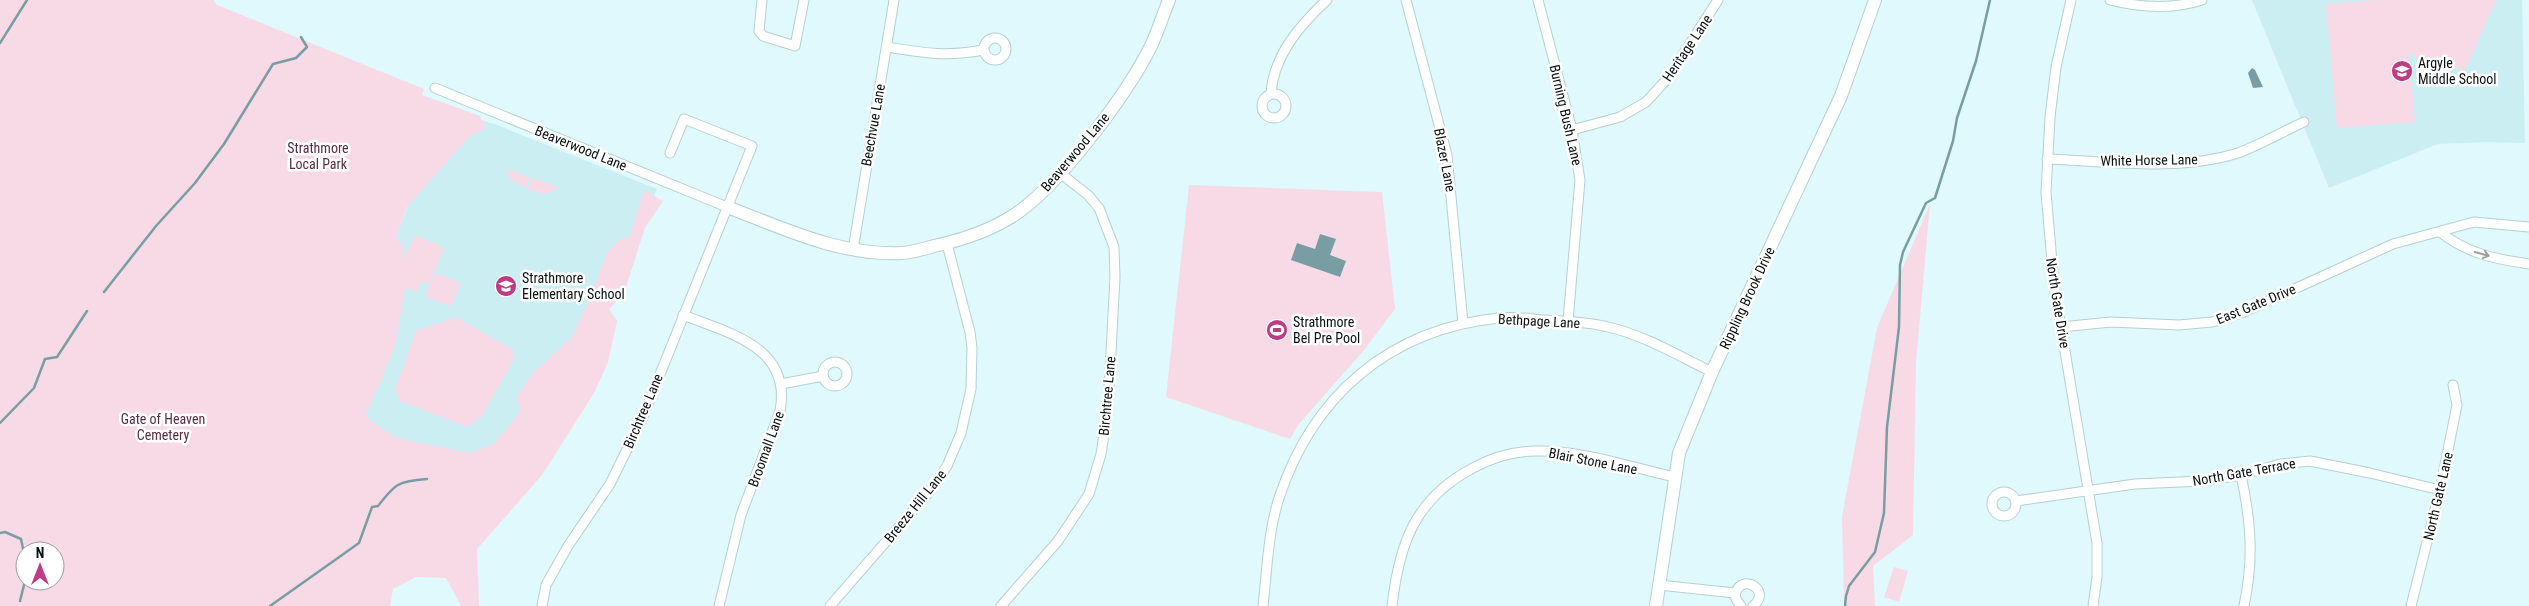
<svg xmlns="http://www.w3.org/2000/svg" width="2529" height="606" viewBox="0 0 2529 606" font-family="'Roboto Condensed',sans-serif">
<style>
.built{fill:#cbeef3}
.green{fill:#f8dae6;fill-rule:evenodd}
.water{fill:#789ea3}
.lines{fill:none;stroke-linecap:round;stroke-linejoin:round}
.stream{stroke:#789ea3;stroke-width:2.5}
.street-casing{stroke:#b6d0d3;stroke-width:11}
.secondary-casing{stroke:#b6d0d3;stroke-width:14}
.street{stroke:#fff;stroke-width:9}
.secondary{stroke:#fff;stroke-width:12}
.oneway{stroke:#9c9fa0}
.labels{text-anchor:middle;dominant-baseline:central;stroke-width:5;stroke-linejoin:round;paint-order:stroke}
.street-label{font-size:14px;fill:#071011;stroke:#fff}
.poi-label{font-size:14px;fill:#071011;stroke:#fff;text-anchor:start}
.park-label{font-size:14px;fill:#5a2d43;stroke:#fff}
</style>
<rect width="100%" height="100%" fill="#dff9fc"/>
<g class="built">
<path d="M2252,0H2522L2525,143L2487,142L2438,144L2329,188Z"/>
<path d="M446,109L497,125L657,189L562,425L461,493L358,415L383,269Z"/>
</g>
<g class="green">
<path d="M0,0H214L217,5L424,89L422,95L480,116L486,128L469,137L407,207L396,237L403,246L404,258L415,235L444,248L429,285L421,281L418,291L405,289L395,347L366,415L372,422L397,438L470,453L494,444L520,412L517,396L532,374L572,337L589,301L607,253L618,241L630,236L644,190L663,201L645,228L624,293L609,309L617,321L608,362L594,393L542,475L477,549L479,606H461L446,578L416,577L393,589L390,606H0ZM25,551H55V581H25Z"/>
<path d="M2378,0H2496L2465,70L2419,62L2409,50L2415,122L2337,128L2326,4Z"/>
<path d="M506,169L530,177L526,188L511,180Z"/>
<path d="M533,178L557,187L558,189L544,194L527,189Z"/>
<path d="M1189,185L1382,192L1395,309L1364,350L1299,424L1290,439L1166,397Z"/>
<path d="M1930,204L1916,363L1913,535L1873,566L1875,606H1844L1842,517L1877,328Z"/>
<path d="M435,273L461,283L451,306L425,297Z"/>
<path d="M456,317L512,349L514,359L482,416L467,427L400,401L395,389L416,331Z"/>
<path d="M1894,567L1908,571L1899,602L1884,597Z"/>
</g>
<g class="water">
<path d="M2252,68L2255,70L2263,87L2253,88L2248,73Z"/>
<path d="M1320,234L1336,239L1330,255L1346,261L1340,277L1291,260L1297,243L1315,249Z"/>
</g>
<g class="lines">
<g class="stream">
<path d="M0,43L27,0"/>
<path d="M104,292L156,226L195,183L224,144L273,64L296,58L307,47L301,37"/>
<path d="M0,423L34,388L45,359L57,357L87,311"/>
<path d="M0,533L5,532L21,539L25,558"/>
<path d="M20,601L25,581"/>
<path d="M270,606L359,543L372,507L378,506C395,484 398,481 427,479"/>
<path d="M1845,606L1846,596L1849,586L1875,552L1884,513L1887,427L1899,327L1900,265L1903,252L1926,203L1935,198L1953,141L1957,118L1976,61L1990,0"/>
</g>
<g class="street-casing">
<g id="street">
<path d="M762,0L759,31L763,36L795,46L804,0"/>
<path d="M1406,0L1447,155L1463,323"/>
<path d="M1538,0L1572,130L1580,180L1568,321"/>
<path d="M2071,0L2056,67L2050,117L2046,192L2054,285L2097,543V577L2093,606"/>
<path d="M2110,0C2141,8 2171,10 2202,0"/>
<circle cx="995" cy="49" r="11"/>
<path d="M887,47C924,53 946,57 983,50"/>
<path d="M435,88L727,207"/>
<path d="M1271,94C1273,56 1300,25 1327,0"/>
<circle cx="1274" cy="106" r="12"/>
<path d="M1572,130L1620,117L1646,102L1668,78L1718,0"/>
<path d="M2047,159C2108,161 2178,172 2238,153C2260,145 2282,132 2304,122"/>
<path d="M2440,232C2468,254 2495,259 2529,264"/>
<path d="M853,250L894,0"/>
<path d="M683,315C729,333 792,347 780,411L741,515L719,606"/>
<path d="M2061,327L2111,322L2179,325L2212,322L2244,312L2393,244L2474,222L2529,227"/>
<circle cx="835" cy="374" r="12"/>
<path d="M781,384L823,376"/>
<path d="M2241,475C2251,521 2254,559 2244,606"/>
<circle cx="2004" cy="504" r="12"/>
<path d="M2016,501L2135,484L2203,481L2241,475L2281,464L2310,461L2370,473L2440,490"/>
<path d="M1659,585L1735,593"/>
<path d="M542,606L546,585L568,546L610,484L642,419L752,146L684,119L670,153"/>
<path d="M830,606L930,491L947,466L961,433L971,389L972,348L970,332L947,244"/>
<path d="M1001,606L1058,541L1089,494L1101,454L1108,408L1115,277L1114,247L1099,208L1088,195L1060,173"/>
<path d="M1263,606C1267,571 1268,532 1279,498C1313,395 1390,329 1499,318C1514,316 1530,319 1544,320C1565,321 1588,322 1608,327C1644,335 1679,356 1712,372"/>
<path d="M1392,606C1399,545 1414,500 1471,469C1492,457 1512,451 1536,451C1582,450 1630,467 1674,477"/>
<path d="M1741,606C1737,602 1734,598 1736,592C1743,573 1772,591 1753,606"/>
<path d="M2411,606L2440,490L2457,405L2453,385"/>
</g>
</g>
<g class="secondary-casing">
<g id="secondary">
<path d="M727,207C783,228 840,256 901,253C911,253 923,249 934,246C962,240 987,232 1011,217C1057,189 1127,94 1151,46C1158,31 1163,15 1169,0"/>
<path d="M1656,606L1679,453L1712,372L1841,96L1875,0"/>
</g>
</g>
<use href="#street" class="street"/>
<use href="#secondary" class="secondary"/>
</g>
<defs><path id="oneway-shaft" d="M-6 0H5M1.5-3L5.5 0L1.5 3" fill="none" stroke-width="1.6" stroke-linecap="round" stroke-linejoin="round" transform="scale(1.25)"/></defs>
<use class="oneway" href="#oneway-shaft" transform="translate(2482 254) rotate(16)"/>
<defs>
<g id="school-disc" transform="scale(1.125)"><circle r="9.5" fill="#bf3c84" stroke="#fff"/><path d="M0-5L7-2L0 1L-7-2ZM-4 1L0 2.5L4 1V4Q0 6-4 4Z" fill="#fff"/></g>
<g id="stadium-disc" transform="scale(1.125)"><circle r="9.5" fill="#bf3c84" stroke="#fff"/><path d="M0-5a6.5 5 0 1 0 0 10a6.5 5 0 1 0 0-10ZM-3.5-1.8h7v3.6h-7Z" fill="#fff"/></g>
</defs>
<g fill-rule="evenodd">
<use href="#school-disc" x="2402" y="71"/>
<use href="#school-disc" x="506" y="286"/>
<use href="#stadium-disc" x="1277" y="330"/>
</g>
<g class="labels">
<g class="street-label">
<text transform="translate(1687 48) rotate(-56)">Heritage Lane</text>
<text transform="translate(1566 115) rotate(77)">Burning Bush Lane</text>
<text transform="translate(873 125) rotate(-80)">Beechvue Lane</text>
<text transform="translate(581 148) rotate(22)">Beaverwood Lane</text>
<text transform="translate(1075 152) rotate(-50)">Beaverwood Lane</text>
<text transform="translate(1445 160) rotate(79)">Blazer Lane</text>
<text transform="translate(2149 160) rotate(-1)">White Horse Lane</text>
<text transform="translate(1747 298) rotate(-65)">Rippling Brook Drive</text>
<text transform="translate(2058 303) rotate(81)">North Gate Drive</text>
<text transform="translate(2256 304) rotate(-22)">East Gate Drive</text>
<text transform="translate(1539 321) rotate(3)">Bethpage Lane</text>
<text transform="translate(1107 396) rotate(-85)">Birchtree Lane</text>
<text transform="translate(643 411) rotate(-67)">Birchtree Lane</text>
<text transform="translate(766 449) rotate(-70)">Broomall Lane</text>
<text transform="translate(1593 461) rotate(11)">Blair Stone Lane</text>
<text transform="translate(2244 472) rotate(-10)">North Gate Terrace</text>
<text transform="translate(2438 496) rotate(-77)">North Gate Lane</text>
<text transform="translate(915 506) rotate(-51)">Breeze Hill Lane</text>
</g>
<g class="poi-label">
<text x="2418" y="63">Argyle<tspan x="2418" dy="16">Middle School</tspan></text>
<text x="522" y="278">Strathmore<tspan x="522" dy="16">Elementary School</tspan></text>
<text x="1293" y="322">Strathmore<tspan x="1293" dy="16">Bel Pre Pool</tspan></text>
</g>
<g class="park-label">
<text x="318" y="148">Strathmore<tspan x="318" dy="16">Local Park</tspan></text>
<text x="163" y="419">Gate of Heaven<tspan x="163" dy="16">Cemetery</tspan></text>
</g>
</g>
<g transform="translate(40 566)"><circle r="24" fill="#ffffff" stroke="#9c9fa0"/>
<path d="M0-4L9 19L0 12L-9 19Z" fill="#bf3c84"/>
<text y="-8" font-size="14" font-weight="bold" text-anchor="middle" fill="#071011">N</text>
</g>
</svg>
